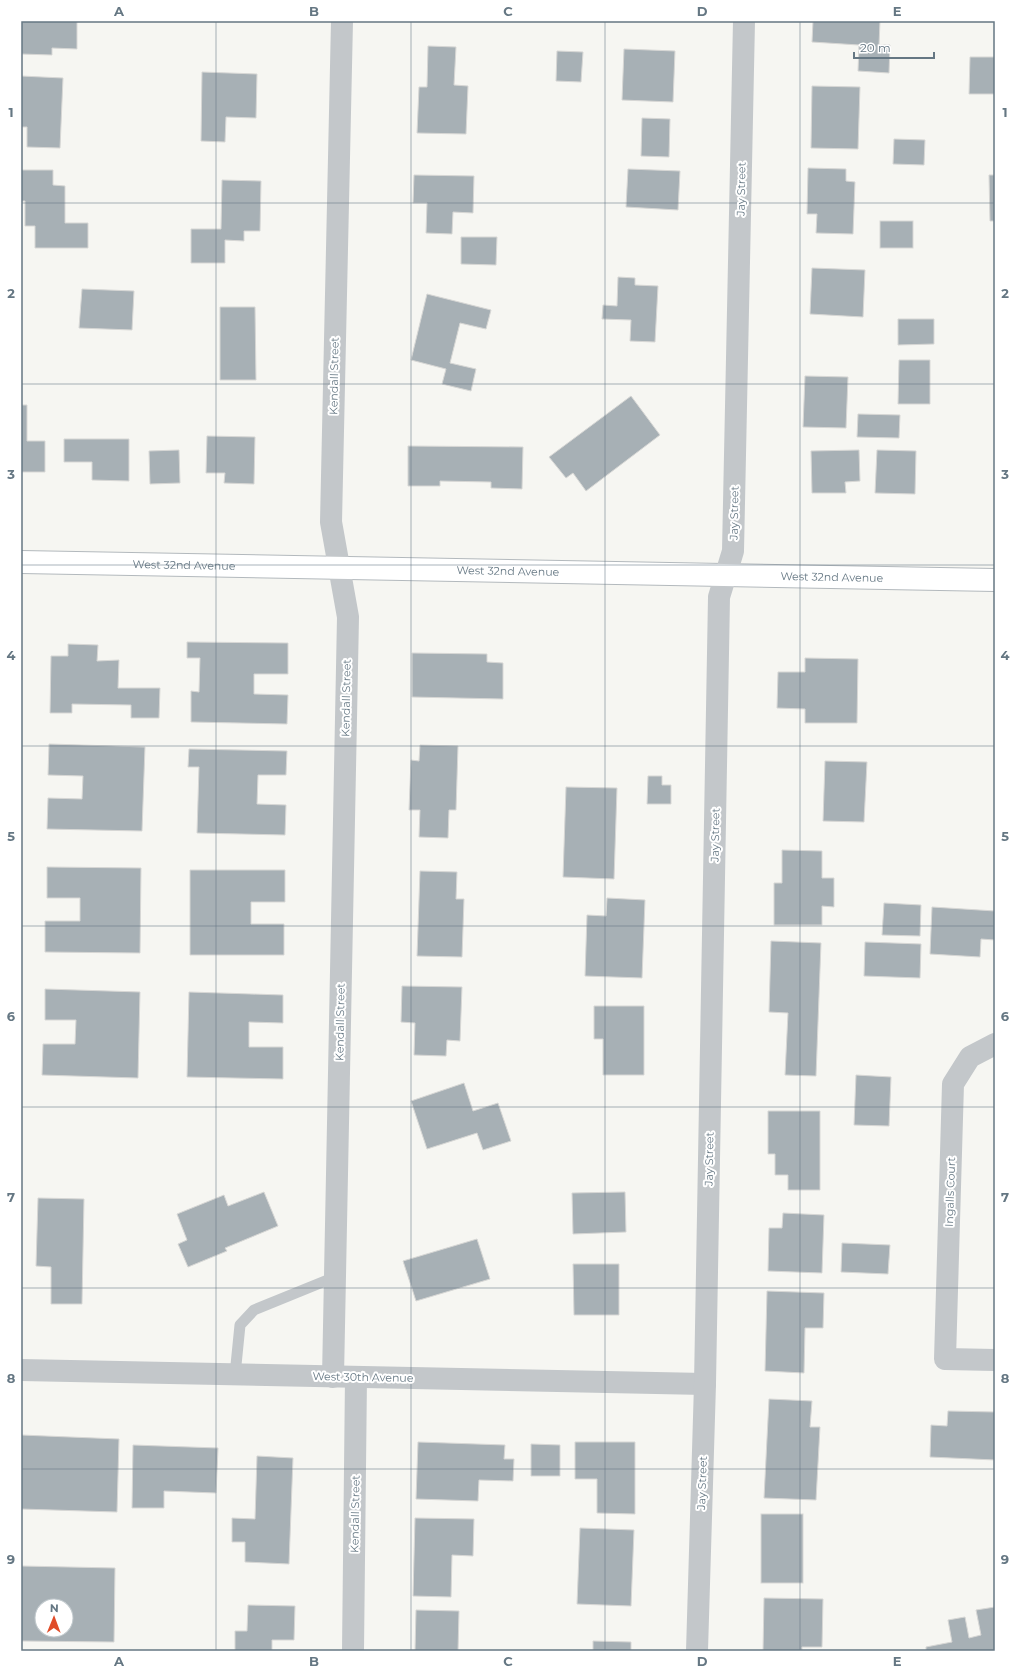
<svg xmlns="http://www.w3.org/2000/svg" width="1016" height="1672" viewBox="0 0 1016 1672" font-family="Montserrat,sans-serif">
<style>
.building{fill:#a7b0b5;stroke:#d7d7d5;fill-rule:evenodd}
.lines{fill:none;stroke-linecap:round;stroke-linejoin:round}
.secondary-casing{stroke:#b3b9bd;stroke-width:24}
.lane{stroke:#c3c7ca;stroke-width:11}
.street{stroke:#c3c7ca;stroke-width:22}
.secondary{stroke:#fff;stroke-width:22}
.grid{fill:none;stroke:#657783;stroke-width:1;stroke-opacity:0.55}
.labels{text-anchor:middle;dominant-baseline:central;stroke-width:4;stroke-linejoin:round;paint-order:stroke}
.street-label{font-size:11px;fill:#657783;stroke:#fff}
.neatline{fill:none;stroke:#657783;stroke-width:1.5}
.grid-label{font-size:13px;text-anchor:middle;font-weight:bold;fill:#657783}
</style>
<rect width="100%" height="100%" fill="#f6f6f2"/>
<g class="building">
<path d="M21,21H77V49L52,48V55L21,54Z"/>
<path d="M813,21H880L879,45H890L889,73L858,71L859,45L812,42Z"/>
<path d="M428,46L456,47L454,85L468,86L466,134L417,133L419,87H427Z"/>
<path d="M624,49L675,51L673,102L622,100Z"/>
<path d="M557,51L583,52L581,82L556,81Z"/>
<path d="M970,57H995V94H969Z"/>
<path d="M202,72L257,74L256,118L226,117L225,142L201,141Z"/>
<path d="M21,76L63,78L60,148L27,147V127H21Z"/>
<path d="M812,86L860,87L858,149L811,148Z"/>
<path d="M642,118L670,119L669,157L641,156Z"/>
<path d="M894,139L925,140L924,165L893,164Z"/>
<path d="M808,168L846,169V181L855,182L853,234L816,233L817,214H807Z"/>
<path d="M628,169L680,171L678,210L626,207Z"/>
<path d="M21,170H53V185L65,186V223H88V248H35V226H25V201H21Z"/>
<path d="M414,175L474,176L473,213L453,212L452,234L426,233L427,203H413Z"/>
<path d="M989,175H995V221H990Z"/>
<path d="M222,180L261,181L260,231H244V241L225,240V263H191V229H221Z"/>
<rect x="880" y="221" width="33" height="27"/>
<path d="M461,237H497L496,265L461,264Z"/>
<path d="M812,268L865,270L863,317L810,314Z"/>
<path d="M618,277L635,278V285L658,286L655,342L630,341L631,320L602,319L603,305L617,306Z"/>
<path d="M82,289L134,291L132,330L79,328Z"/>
<path d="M427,294L491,310L486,329L460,323L450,363L476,369L471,391L442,384L446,369L411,360Z"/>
<path d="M220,307H255L256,380H220Z"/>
<path d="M898,319H934V344L898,345Z"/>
<path d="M899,360H930V404H898Z"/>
<path d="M805,376L848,377L846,428L803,427Z"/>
<path d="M631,396L660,435L586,491L573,473L566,478L549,457Z"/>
<path d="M21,405H27V441H45V472H21Z"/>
<path d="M858,414L900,415L899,438L857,437Z"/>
<path d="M207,436L255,437L254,484L224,483L225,473H206Z"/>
<path d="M64,439H129V481L92,480V462H64Z"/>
<path d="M408,446L523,447L522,489L491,488V482L440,481V486H408Z"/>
<path d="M179,450L180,483L150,484L149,451Z"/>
<path d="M859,450L860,481L845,482L846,493H812L811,451Z"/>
<path d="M877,450L916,451L915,494L875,493Z"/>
<path d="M187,642L288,643V674H254V694L288,695L287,724L191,722V691L199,692L200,658H187Z"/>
<path d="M68,644L98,645L97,661L119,660L118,688H160L159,718H131V705L72,704V713H50L51,656H68Z"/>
<path d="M412,653L487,654V662L503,663V699L412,697Z"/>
<path d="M805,658L858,659L857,723H805V709L777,708L778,672H805Z"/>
<path d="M49,744L145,747L142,831L47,829L48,798L82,799L83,776L48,775Z"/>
<path d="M420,745L458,746L456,810H449L448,838L419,837L420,810H409L411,760L419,761Z"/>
<path d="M189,749L287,751L286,775H258L257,804L286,805L285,835L197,833L199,767H188Z"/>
<path d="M825,761L867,762L864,822L823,821Z"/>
<path d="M648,776H662V785H671V804H647Z"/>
<path d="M566,787L617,788L614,879L563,877Z"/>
<path d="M782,850L822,851V878H834V907L822,906V925H774V883H782Z"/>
<path d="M47,867L141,868L140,953L45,952V921H80V898H47Z"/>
<path d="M190,870H285V902H251V924H284V955H190Z"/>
<path d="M420,871L457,872L456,899H464L462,957L417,956Z"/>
<path d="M607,898L645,900L642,978L585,976L587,915L606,916Z"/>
<path d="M884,903L921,905L920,936L882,935Z"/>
<path d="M932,907L995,911V940L981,939L980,957L930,954Z"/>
<path d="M771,941L821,943L816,1076L785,1075L788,1013L769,1012Z"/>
<path d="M865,942L921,944L920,978L864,976Z"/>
<path d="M402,986L462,987L460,1041L447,1040L446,1056L414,1055L415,1023L401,1022Z"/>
<path d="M45,989L140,992L138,1078L42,1075L43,1044H75L76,1020H45Z"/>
<path d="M189,992L283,995V1023L249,1022V1047H283V1079L187,1077Z"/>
<path d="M594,1006H644V1075H603V1039H594Z"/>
<path d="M856,1075L891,1077L889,1126L854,1125Z"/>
<path d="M464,1083L473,1111L498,1103L511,1141L483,1150L477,1133L427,1149L411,1101Z"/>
<path d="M768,1111H820V1190H788V1175H775V1154H768Z"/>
<path d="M264,1192L278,1226L225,1248L227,1251L188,1267L178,1244L187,1240L177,1214L224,1195L228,1206Z"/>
<path d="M625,1192L626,1232L573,1234L572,1193Z"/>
<path d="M38,1198L84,1199L82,1304H51V1267L36,1266Z"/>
<path d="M783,1213L824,1215L822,1273L768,1271L769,1228H782Z"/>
<path d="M477,1239L490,1279L416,1301L403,1261Z"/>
<path d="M842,1243L890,1245L888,1274L841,1272Z"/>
<path d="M573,1264H619V1315H574Z"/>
<path d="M767,1291L824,1293L823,1328H805L804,1373L765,1371Z"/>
<path d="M769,1399L812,1401L810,1427H820L816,1500L764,1498Z"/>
<path d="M948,1411L995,1412V1460L930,1457L931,1425L947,1426Z"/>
<path d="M21,1435L119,1439L117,1512L21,1509Z"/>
<path d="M418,1442L505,1445L504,1459H514L513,1481L479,1480L478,1501L416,1499Z"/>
<path d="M575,1442H635V1514L597,1513V1479H575Z"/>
<path d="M531,1444L560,1445V1476H531Z"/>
<path d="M133,1445L218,1448L216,1493L164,1491V1508H132Z"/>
<path d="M257,1456L293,1458L289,1564L245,1562V1542H232V1518L255,1519Z"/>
<rect x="761" y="1514" width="42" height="69"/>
<path d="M415,1518L474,1519L473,1556L452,1555L451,1597L413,1596Z"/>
<path d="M580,1528L634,1530L631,1606L577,1604Z"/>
<path d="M21,1566L115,1568L114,1642L21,1641ZM42,1606H66V1630H42Z"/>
<path d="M764,1598L823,1599L822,1647H802V1651H763Z"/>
<path d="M248,1605L295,1606L294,1640H272V1651H235V1631H247Z"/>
<path d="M995,1607V1651H926V1647L952,1642L948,1620L965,1617L969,1638L981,1635L976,1610Z"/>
<path d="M416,1610L459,1611L458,1651H415Z"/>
<path d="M593,1641L631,1642V1651H593Z"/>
</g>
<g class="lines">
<g class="secondary-casing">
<g id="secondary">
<path id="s1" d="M21,562L995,580"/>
</g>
</g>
<path class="lane" d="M235,1375L240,1325L254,1310L335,1277"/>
<g class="street">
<path d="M995,1044L970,1057L953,1084L945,1359L995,1360"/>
<path d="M21,1370L705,1384"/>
<path d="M333,1377L348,617L331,522L342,21"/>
<path d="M353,1651L356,1377"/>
<path d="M697,1651L705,1384L719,597L733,551L744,21"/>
</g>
<use href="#secondary" class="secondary"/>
</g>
<path class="grid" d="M216,21V1651M411,21V1651M605,21V1651M800,21V1651M21,203H995M21,384H995M21,565H995M21,746H995M21,926H995M21,1107H995M21,1288H995M21,1469H995"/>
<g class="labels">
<g class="street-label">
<text transform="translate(741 189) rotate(-89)">Jay Street</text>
<text transform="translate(334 376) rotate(-89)">Kendall Street</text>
<text transform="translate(734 513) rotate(-89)">Jay Street</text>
<text stroke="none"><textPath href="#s1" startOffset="163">West 32nd Avenue</textPath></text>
<text stroke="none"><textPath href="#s1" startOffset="487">West 32nd Avenue</textPath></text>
<text stroke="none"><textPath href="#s1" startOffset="811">West 32nd Avenue</textPath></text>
<text transform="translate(346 698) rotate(-89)">Kendall Street</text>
<text transform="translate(715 835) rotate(-89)">Jay Street</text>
<text transform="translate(340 1022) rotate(-89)">Kendall Street</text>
<text transform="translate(709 1159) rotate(-89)">Jay Street</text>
<text transform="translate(950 1192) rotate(-88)">Ingalls Court</text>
<text transform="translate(363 1377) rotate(1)">West 30th Avenue</text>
<text transform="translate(702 1483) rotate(-88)">Jay Street</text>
<text transform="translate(355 1514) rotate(-89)">Kendall Street</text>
</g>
</g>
<rect width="1016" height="1672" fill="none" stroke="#ffffff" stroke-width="44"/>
<g transform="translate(54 1618) rotate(1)"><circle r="19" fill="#ffffff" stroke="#c1c9cd"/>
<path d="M0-3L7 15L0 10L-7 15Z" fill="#e04c28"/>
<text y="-6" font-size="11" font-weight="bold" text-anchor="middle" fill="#657783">N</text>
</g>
<path d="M854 52v6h80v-6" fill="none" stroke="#657783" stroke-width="2"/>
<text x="860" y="52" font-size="12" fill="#657783" stroke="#ffffff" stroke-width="3" paint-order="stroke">20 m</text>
<rect x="22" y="22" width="972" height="1628" class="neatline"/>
<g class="grid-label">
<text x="119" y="16">A</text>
<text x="314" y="16">B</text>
<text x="508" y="16">C</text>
<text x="702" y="16">D</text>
<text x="897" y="16">E</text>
<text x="11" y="117">1</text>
<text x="1005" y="117">1</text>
<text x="11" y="298">2</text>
<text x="1005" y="298">2</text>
<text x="11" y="479">3</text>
<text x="1005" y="479">3</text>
<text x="11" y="660">4</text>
<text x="1005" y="660">4</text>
<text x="11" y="841">5</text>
<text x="1005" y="841">5</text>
<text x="11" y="1021">6</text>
<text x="1005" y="1021">6</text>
<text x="11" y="1202">7</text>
<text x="1005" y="1202">7</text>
<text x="11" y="1383">8</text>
<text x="1005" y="1383">8</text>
<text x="11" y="1564">9</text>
<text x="1005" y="1564">9</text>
<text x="119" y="1666">A</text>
<text x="314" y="1666">B</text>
<text x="508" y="1666">C</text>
<text x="702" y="1666">D</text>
<text x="897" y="1666">E</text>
</g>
</svg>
